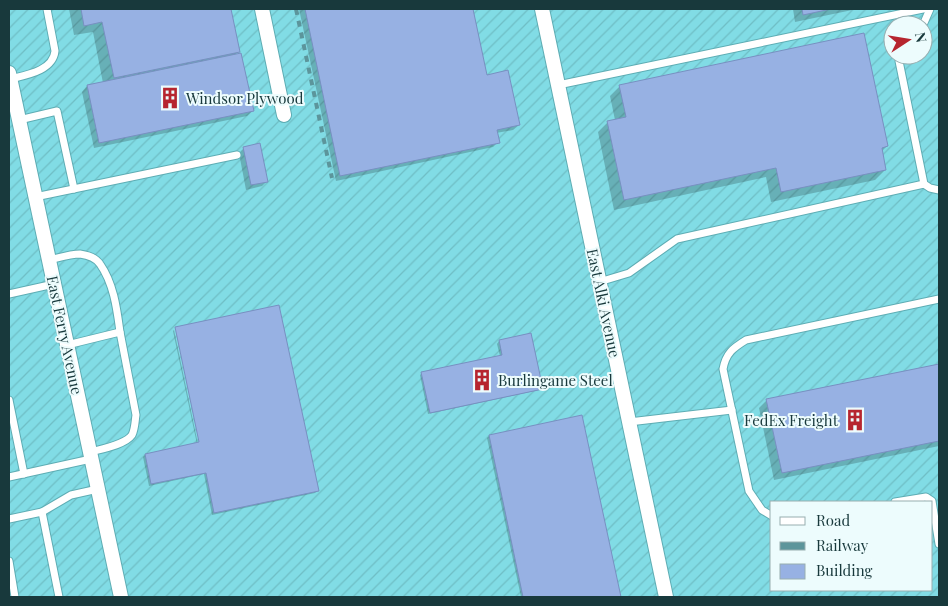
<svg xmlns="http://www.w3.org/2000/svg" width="948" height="606" viewBox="0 0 948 606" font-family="'Playfair Display',serif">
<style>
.industrial{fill:url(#industrial-furrows);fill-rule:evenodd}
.shadow{fill:#0003}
.building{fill:#97b1e3;stroke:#7890c1}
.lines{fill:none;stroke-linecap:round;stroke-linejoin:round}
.lane-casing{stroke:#5eadb4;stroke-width:9}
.street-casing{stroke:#5eadb4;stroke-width:16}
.lane{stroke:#fff;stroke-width:7}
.street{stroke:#fff;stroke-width:14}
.rail{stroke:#5c959b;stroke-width:4;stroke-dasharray:6 6;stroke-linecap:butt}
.labels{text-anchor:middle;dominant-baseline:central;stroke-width:4;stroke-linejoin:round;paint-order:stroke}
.poi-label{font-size:15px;fill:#18393c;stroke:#edfcfd;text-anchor:start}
.street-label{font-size:15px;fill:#18393c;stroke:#edfcfd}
</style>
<defs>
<pattern id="industrial-furrows" width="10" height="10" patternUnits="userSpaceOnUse" patternTransform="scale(1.25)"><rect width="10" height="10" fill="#81dce5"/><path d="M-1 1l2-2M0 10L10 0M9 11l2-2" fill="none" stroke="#6fbec5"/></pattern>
</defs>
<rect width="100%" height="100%" fill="#98e7ef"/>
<path class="industrial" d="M9,9H939V597H9ZM893,25H923V55H893ZM772,502H932V590H772Z"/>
<g class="shadow">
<path d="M69,9H229L238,52L234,56L252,111L247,116L94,148L82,92L87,86L103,83L93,32L74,35Z"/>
<path d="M299,9H472L486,76L519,125L513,130L496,133L498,142L493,147L336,181Z"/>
<path d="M793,9H857L795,22Z"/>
<path d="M620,86L887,146L881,152L885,170L875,180L771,202L766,177L614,210L598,132L608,122L615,120L610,96Z"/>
<path d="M244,148L267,181L262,186L246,190L239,153Z"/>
<path d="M174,330L199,449L317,491L315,493L212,515L204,474L149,486L143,457L145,455L197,444L173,331Z"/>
<path d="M530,335L541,388L539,390L428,414L420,375L422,373L500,356L497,344L499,341Z"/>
<path d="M939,365V446L774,480L759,408L767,400Z"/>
<path d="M581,416L619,597H521L487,438L489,436Z"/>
</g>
<g class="building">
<path d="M81,9H231L240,52L114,78L102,22L84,26Z"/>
<path d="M305,9H473L487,75L508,70L520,125L497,130L500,143L340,176Z"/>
<path d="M802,9H831L803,15Z"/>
<path d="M864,33L888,146L882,148L886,170L781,192L776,168L624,200L607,121L626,117L619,85Z"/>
<path d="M241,53L254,111L99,143L87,85Z"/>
<path d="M260,143L268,182L251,185L243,147Z"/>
<path d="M279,305L319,491L214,513L206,473L151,484L145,454L199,442L175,327Z"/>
<path d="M531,333L543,389L430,413L421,372L502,355L499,340Z"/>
<path d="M939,364V441L782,473L766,399Z"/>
<path d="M582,415L621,597H523L489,435Z"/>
</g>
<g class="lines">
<g class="lane-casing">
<g id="lane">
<path d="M923,25L930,9"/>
<path d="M903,55L899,61L924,184L930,188L939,190"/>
<path d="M10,79C26,75 53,71 55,51L47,9"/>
<path d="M558,85L923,9"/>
<path d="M19,120L57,111L74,189"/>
<path d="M35,197L237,155"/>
<path d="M49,260C58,258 70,254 80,254C87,255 96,258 100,264C114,284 117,310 120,332"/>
<path d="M599,282L629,273L677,239L924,184"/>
<path d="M9,294L54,284"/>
<path d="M67,345L120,332L136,415C135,421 135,429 132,435C125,445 101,449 90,452"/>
<path d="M9,400L24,474"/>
<path d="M629,422L732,410"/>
<path d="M9,477L91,459"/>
<path d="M895,502L926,497L932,501L939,544"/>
<path d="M42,512L59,597"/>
<path d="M772,516L762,510L749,491L723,369C726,353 733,348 746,340L939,299"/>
<path d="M9,519L42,512L71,495L98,489"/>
<path d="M9,561L15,597"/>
</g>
</g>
<g class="street-casing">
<g id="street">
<path d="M262,9L284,115"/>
<path d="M542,9L666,597"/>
<path d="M9,73L121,597"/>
</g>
</g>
<use href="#lane" class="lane"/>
<use href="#street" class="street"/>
<path class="rail" d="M296,9L332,178"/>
</g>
<defs>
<g id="building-bare" transform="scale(1.725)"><path d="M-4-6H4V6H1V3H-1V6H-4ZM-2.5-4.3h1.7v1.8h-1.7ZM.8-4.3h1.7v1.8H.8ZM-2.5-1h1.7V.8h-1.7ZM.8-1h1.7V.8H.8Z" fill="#b6252f" stroke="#edfcfd" stroke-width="2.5" paint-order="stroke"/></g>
</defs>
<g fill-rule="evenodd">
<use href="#building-bare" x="170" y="98"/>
<use href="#building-bare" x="482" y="380"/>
<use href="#building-bare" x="855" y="420"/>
</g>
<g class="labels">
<g class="poi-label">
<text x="186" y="98">Windsor Plywood</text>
<text x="498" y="380">Burlingame Steel</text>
<text x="838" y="420" text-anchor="end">FedEx Freight</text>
</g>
<g class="street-label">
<text transform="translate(604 303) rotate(78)">East Alki Avenue</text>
<text transform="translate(65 335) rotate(78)">East Ferry Avenue</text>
</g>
</g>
<rect width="948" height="606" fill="none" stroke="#18393c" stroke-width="20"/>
<rect x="770" y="501" width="162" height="90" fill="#edfcfd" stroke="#98aeb0"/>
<rect x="780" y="517" width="25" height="8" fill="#ffffff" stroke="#98aeb0"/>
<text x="816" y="526" font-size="15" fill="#18393c">Road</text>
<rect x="780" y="542" width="25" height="8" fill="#5c959b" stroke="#98aeb0"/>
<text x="816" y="551" font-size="15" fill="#18393c">Railway</text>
<rect x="780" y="564" width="25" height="15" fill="#97b1e3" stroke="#98aeb0"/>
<text x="816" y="576" font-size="15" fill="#18393c">Building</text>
<g transform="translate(908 40) rotate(78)"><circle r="24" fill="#edfcfd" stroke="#98aeb0"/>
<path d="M0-4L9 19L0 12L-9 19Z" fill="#b6252f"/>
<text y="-8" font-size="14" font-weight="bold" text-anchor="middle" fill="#18393c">N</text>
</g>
</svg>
